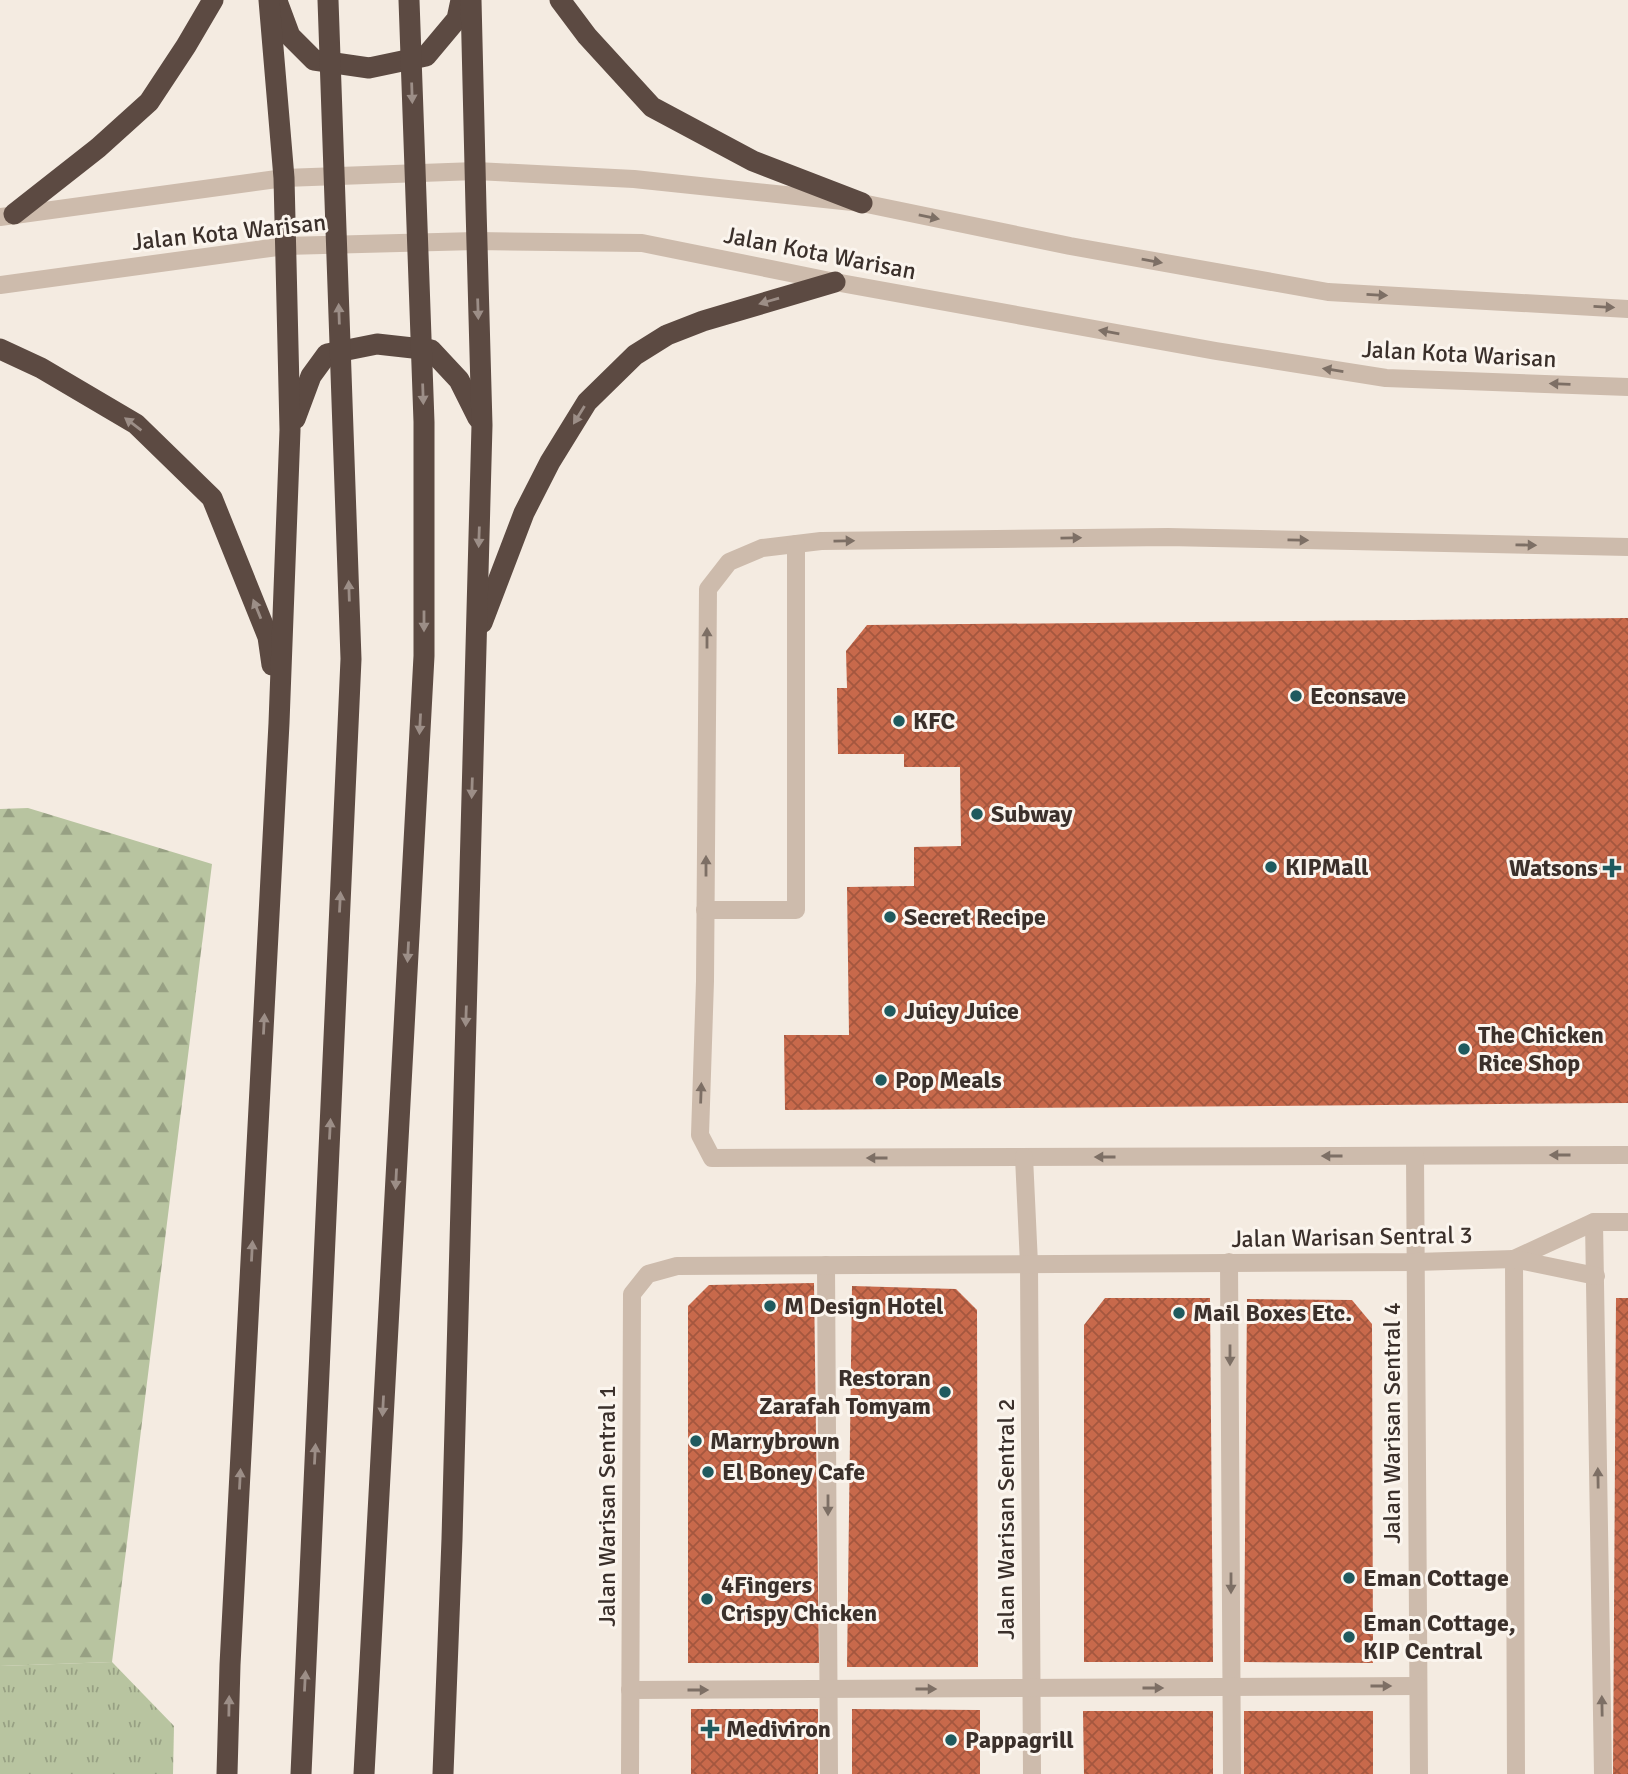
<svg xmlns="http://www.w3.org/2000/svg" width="1628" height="1774" viewBox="0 0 1628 1774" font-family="Signika,sans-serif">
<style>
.grass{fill:url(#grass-tufts)}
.forest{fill:url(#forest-firs)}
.building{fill:url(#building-cross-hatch)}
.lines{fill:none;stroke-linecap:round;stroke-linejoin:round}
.minor{stroke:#cdbbac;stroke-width:18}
.highway{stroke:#5c4a42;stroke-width:21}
.oneway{fill:#9c8e87}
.oneway2{fill:#7d6f65}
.poi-dot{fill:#1f5a5e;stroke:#fbf5ee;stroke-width:2.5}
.labels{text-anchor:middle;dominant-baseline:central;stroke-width:6;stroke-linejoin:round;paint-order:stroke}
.street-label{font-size:24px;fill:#3b302b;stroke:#fbf5ee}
.poi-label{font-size:24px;font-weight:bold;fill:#3b302b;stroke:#fbf5ee;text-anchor:start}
</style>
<defs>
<pattern id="grass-tufts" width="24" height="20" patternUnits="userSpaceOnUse" patternTransform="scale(1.75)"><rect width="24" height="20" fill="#b8c4a0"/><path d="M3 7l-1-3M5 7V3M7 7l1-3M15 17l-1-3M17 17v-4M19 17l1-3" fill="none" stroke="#97a083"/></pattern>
<pattern id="forest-firs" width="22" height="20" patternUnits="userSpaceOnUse" patternTransform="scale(1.75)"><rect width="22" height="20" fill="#b8c4a0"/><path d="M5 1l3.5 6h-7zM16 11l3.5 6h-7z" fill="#97a083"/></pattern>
<pattern id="building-cross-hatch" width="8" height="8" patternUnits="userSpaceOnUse" patternTransform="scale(1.75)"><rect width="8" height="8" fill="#c8694b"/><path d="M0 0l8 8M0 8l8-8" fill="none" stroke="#a4573f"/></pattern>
</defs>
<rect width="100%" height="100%" fill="#f4ebe1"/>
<path class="grass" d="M112,1662L174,1726L173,1774H0V1666Z"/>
<path class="forest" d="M28,808L212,864L112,1662L0,1666V809Z"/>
<g class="building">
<path d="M1628,618V1103L785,1110L784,1035H849L847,887L914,886V847L961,846L960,767H904V754H838L837,688H847L846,651L867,625Z"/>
<path d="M814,1283L819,1663H688V1306L709,1285Z"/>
<path d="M852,1286L956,1289L977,1310L978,1667H847Z"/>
<path d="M1105,1298H1210L1213,1662H1084V1325Z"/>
<path d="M1616,1298H1628V1774H1613Z"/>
<path d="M1247,1299L1352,1300L1372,1324L1373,1663L1244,1662Z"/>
<rect x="691" y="1709" width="127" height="65"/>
<path d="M852,1709L980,1710V1774H852Z"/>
<path d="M1083,1711H1213V1774H1084Z"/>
<rect x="1244" y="1711" width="129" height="63"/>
</g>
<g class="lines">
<g class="minor">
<path d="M0,217L284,178L476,171L634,179L862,203L1070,246L1328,292L1628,309"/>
<path d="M0,285L285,246L476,241L642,243L835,282L1216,351L1386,378L1628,387"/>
<path d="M1628,547L1168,537L821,541L762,548L729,562L708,589L705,981L700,1135L712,1158L1628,1155"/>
<path d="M705,910H796V544"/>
<path d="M1415,1156L1419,1774"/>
<path d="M1024,1157L1029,1264L1032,1774"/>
<path d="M1594,1222L1603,1774"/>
<path d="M1514,1259L1516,1774"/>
<path d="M1514,1259L1594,1222H1628"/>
<path d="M1229,1262L1232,1774"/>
<path d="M826,1265L829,1774"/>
<path d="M630,1690L1418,1686"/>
<path d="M630,1774L632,1294L648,1274L677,1266L1416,1262L1514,1259L1596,1276"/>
</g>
<g class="highway">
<path d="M560,0L587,36L652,107L753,161L862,203"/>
<path d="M277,1L290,36L314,60L369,68L426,56L457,19L461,0"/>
<path d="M14,214L98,148L149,102L186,46L213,0"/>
<path d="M0,349L41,368L136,424L212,498L268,637L272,665"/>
<path d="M295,419L311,376L327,354L377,344L431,350L459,380L478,418"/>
<path d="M482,623L524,513L550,462L587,402L635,355L667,335L703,321L835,282"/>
<path d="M227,1774L230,1665L279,723L290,430L284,178L269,0"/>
<path d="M301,1774L351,659L328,0"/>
<path d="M364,1774L424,656V422L409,0"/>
<path d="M443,1774L452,1539L482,425C477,283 475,142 471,0"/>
</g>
</g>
<defs><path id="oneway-solid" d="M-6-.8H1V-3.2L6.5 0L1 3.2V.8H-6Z" transform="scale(1.75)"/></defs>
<g class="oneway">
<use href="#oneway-solid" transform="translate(412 93) rotate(88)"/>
<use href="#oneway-solid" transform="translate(769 301) rotate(164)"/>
<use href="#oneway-solid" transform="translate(478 309) rotate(88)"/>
<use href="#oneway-solid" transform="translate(339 314) rotate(-92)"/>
<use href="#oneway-solid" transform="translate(423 394) rotate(88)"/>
<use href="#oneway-solid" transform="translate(579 415) rotate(122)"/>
<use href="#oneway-solid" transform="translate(133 424) rotate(-143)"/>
<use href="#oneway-solid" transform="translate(479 537) rotate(92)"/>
<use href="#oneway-solid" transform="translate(349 591) rotate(-92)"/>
<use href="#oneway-solid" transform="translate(257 609) rotate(-112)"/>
<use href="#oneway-solid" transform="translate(424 621) rotate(90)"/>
<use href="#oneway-solid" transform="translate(420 724) rotate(93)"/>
<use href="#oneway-solid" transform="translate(472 788) rotate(92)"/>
<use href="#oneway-solid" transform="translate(340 902) rotate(-87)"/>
<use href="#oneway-solid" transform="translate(408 952) rotate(93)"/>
<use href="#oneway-solid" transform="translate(466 1016) rotate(92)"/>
<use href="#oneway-solid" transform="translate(264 1024) rotate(-87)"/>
<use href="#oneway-solid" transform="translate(330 1129) rotate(-87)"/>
<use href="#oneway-solid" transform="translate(396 1179) rotate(93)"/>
<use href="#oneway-solid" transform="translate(252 1251) rotate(-87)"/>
<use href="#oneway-solid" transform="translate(383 1406) rotate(93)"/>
<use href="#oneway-solid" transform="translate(315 1454) rotate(-87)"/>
<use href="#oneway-solid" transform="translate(240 1479) rotate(-87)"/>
<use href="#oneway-solid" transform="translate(305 1681) rotate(-87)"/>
<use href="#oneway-solid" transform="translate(229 1706) rotate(-89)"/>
</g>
<g class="oneway2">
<use href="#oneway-solid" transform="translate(929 217) rotate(12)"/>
<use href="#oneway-solid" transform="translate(1152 261) rotate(10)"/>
<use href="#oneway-solid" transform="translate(1377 295) rotate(3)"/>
<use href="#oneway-solid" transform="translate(1604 307) rotate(3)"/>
<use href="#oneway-solid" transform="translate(1109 332) rotate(-170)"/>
<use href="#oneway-solid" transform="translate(1333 370) rotate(-171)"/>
<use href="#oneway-solid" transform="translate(1560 384) rotate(-178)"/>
<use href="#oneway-solid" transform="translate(1071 538) rotate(-1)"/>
<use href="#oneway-solid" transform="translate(1298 540) rotate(1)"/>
<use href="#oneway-solid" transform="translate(844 541) rotate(-1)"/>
<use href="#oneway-solid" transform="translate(1526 545) rotate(1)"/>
<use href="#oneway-solid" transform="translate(707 638) rotate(-90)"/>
<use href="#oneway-solid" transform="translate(706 866) rotate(-90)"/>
<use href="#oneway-solid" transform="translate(701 1093) rotate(-88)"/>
<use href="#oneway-solid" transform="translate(1560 1155) rotate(180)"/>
<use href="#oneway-solid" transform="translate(1332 1156) rotate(180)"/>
<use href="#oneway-solid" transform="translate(1105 1157) rotate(180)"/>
<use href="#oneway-solid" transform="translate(877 1158) rotate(180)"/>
<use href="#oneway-solid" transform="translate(1230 1355) rotate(90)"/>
<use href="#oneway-solid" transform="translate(1598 1478) rotate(-91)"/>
<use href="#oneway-solid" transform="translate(828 1505) rotate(90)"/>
<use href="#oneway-solid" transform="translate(1231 1583) rotate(90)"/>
<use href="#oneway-solid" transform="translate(1381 1686)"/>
<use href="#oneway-solid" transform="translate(1153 1688)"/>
<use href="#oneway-solid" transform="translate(926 1689)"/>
<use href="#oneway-solid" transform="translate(698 1690)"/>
<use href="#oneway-solid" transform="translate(1602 1706) rotate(-91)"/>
</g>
<g class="poi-dot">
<circle cx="1296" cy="696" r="7"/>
<circle cx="899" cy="721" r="7"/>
<circle cx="977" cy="814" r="7"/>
<circle cx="1271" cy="867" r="7"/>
<path d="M1608.5 857.5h7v7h7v7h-7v7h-7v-7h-7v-7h7z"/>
<circle cx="890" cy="917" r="7"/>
<circle cx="890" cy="1011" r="7"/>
<circle cx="1464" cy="1049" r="7"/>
<circle cx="881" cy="1080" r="7"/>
<circle cx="770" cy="1306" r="7"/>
<circle cx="1179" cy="1313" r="7"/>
<circle cx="945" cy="1392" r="7"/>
<circle cx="696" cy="1441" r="7"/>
<circle cx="708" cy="1472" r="7"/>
<circle cx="1349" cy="1578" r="7"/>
<circle cx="707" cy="1599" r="7"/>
<circle cx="1349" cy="1637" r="7"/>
<path d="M706.5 1718.5h7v7h7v7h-7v7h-7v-7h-7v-7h7z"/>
<circle cx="951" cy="1740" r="7"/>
</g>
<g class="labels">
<g class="street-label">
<text transform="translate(229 232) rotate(-6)">Jalan Kota Warisan</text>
<text transform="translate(820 253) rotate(11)">Jalan Kota Warisan</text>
<text transform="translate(1459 354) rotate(3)">Jalan Kota Warisan</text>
<text transform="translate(1352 1237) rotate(-1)">Jalan Warisan Sentral 3</text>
<text transform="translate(1392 1423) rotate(-90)">Jalan Warisan Sentral 4</text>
<text transform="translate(607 1506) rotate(-90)">Jalan Warisan Sentral 1</text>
<text transform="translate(1006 1519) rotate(-90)">Jalan Warisan Sentral 2</text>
</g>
<g class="poi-label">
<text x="1310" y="696">Econsave</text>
<text x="913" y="721">KFC</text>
<text x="991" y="814">Subway</text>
<text x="1285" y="867">KIPMall</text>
<text x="1598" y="868" text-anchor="end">Watsons</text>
<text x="904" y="917">Secret Recipe</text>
<text x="904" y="1011">Juicy Juice</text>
<text x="1478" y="1035">The Chicken<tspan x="1478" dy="28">Rice Shop</tspan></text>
<text x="895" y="1080">Pop Meals</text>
<text x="784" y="1306">M Design Hotel</text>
<text x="1193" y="1313">Mail Boxes Etc.</text>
<text x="931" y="1378" text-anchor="end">Restoran<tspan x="931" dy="28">Zarafah Tomyam</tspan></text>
<text x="710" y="1441">Marrybrown</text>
<text x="722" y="1472">El Boney Cafe</text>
<text x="1363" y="1578">Eman Cottage</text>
<text x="721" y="1585">4Fingers<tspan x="721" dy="28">Crispy Chicken</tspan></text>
<text x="1363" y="1623">Eman Cottage,<tspan x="1363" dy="28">KIP Central</tspan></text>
<text x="726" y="1729">Mediviron</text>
<text x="965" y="1740">Pappagrill</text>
</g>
</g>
</svg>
